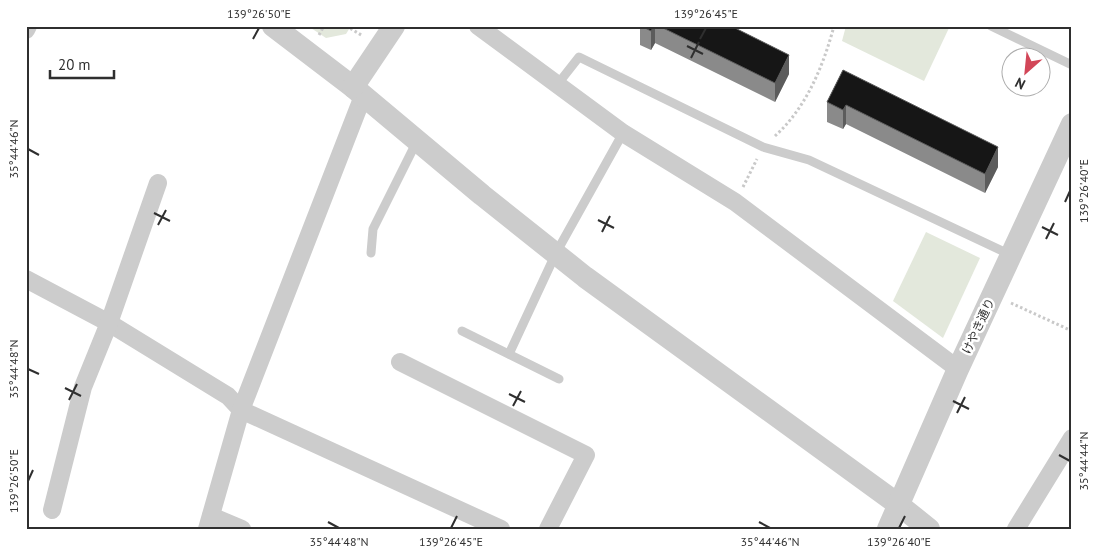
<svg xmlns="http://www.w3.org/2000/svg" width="1098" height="555" viewBox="0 0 1098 555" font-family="'PT Sans','Noto Sans JP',sans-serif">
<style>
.green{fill:#e3e8dc}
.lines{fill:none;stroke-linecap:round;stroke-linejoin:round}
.path{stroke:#c9c9c9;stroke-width:3;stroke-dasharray:2.5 2.5;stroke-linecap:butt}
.service{stroke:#ccc;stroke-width:9}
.minor{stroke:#ccc;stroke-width:18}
.tertiary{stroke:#ccc;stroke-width:22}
.wall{fill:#8a8a8a}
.shaded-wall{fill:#5c5c5c}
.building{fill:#161616;stroke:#5c5c5c}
.ticks{fill:none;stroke:#2f2f2f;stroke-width:2}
.labels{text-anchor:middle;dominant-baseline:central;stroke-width:5;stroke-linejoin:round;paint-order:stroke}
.street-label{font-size:12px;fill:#2f2f2f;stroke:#fff}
.neatline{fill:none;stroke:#2f2f2f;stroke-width:2}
.ticks-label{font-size:12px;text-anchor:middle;fill:#2f2f2f}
</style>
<rect width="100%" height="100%" fill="#fff"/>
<g class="green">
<path d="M308,26H351L346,34L326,38Z"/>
<path d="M846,26H939L949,28L924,81L842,41Z"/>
<path d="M926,232L980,258L943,338L893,301Z"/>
</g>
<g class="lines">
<g class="path">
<path d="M346,26L363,36"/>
<path d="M319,35L324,26"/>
<path d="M775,136C806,108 823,67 834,26"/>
<path d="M743,187L757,159"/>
<path d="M1011,303L1072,331"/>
</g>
<g class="service">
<path d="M991,26L1072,65"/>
<path d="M557,85L579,57L763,147L809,160L1011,255"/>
<path d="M371,253L373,229L417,141"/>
<path d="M462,331L559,379"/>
<path d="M509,354L556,253L623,133"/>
</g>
<g class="minor">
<path d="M478,26L623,133L735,202L958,369"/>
<path d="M26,30L28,26"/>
<path d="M26,279L109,323L228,396L241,410L501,529"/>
<path d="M400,362L586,455L548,529"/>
<path d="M52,510L83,387L109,323L158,183"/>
<path d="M211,516L242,529"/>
<path d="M207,529L241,410L363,96"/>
<path d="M1016,529L1072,438"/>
</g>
<g class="tertiary">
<path d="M273,26L353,87L482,195L585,277L899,505L929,529"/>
<path d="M353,87L394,26"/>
<path d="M888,529L958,369L1072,124"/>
</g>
</g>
<g class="wall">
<path d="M640,26H731L789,74L775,102L655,43L651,50L640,45Z"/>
<path d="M843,70L998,167L985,193L846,124L843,129L827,122V102Z"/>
</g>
<g class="shaded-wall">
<path d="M654,26H655V43L651,50V31Z"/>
<path d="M789,55V74L775,102V83Z"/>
<path d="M846,105V124L843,129V110Z"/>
<path d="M998,147V167L985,193V174Z"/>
</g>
<g class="building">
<path d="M641,26H654L651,31Z"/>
<path d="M659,26H731L789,55L775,83Z"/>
<path d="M843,70L998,147L985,174L846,105L843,110L827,102Z"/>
</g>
<path class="ticks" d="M253,39L259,28M700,39L706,28M687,46L703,54M691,58L699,42M28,149L39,155M1065,202L1070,191M154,213L170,221M598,220L614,228M158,225L166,210M1042,227L1058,235M602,232L610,216M1046,239L1054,223M28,369L39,374M65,388L81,396M509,394L525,402M69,400L77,384M953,401L969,409M513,406L521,391M957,413L965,397M1059,455L1070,461M28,481L33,470M328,522L339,528M759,522L770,528M451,528L457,516M899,528L905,516"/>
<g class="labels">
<g class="street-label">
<text transform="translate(978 326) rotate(-65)">けやき通り</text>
</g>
</g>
<rect width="1098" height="555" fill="none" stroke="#ffffff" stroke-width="55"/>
<g transform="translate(1026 72) rotate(207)"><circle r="24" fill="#ffffff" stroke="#acacac"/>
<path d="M0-4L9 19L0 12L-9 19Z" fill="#d24658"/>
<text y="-8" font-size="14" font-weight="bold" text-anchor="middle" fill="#2f2f2f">N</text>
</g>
<path d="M50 70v8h64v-8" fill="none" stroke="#2f2f2f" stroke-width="2.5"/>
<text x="58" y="70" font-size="15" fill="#2f2f2f" stroke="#ffffff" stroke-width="4" paint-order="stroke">20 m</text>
<rect x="28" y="28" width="1042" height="500" class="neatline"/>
<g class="ticks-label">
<text x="259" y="18">139°26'50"E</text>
<text x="706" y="18">139°26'45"E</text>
<text transform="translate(14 149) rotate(-90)" y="4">35°44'46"N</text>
<text transform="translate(1084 191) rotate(-90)" y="4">139°26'40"E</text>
<text transform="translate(14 369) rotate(-90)" y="4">35°44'48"N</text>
<text transform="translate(1084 461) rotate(-90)" y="4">35°44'44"N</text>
<text transform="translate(14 481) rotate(-90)" y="4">139°26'50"E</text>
<text x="339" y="546">35°44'48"N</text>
<text x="451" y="546">139°26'45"E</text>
<text x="770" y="546">35°44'46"N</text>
<text x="899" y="546">139°26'40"E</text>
</g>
</svg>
